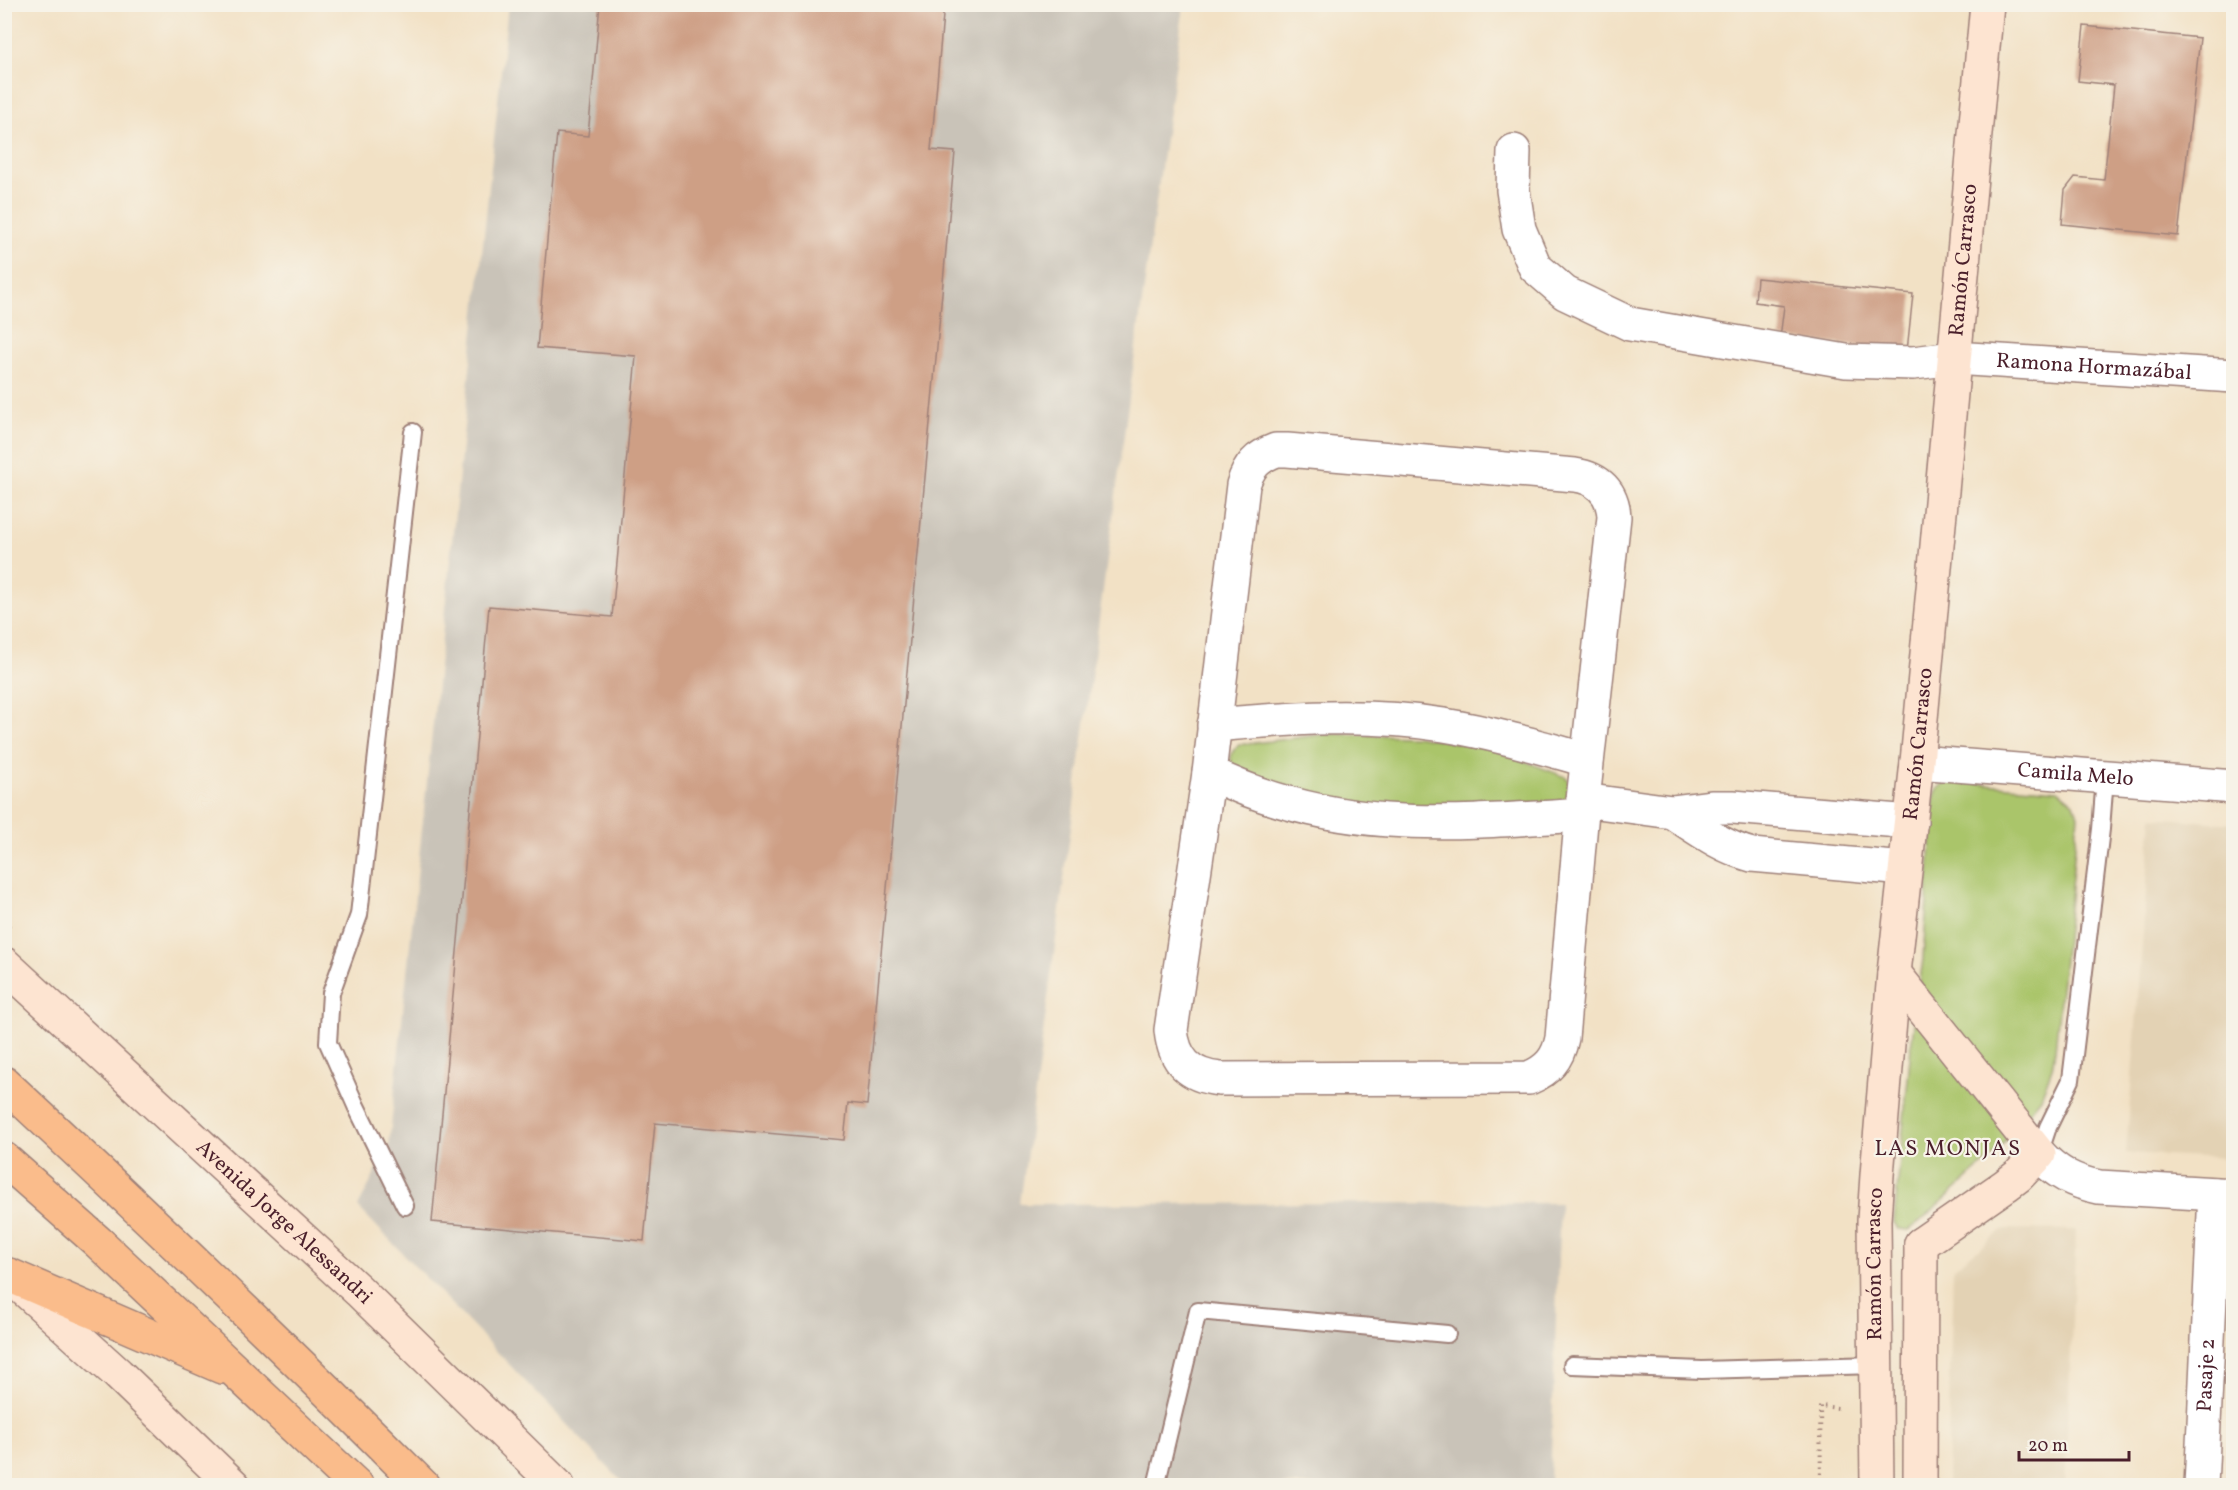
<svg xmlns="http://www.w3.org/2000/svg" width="2238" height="1490" viewBox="0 0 2238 1490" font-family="Vollkorn,serif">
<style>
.built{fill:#e3d2b4}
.industrial{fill:#c9c3b8}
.green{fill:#aac56b;stroke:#7a724b;stroke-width:1.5}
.building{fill:#ce9f85}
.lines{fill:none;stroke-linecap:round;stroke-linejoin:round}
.lane-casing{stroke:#9e8078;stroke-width:20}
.street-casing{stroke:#9e8078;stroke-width:36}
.secondary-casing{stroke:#9e8078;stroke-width:36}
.highway-casing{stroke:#9e8078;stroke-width:36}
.path{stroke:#9e8078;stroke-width:4;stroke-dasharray:1.5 4.5;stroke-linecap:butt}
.lane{stroke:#fff;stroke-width:16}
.street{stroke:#fff;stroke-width:33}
.secondary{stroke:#fde4d1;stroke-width:33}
.highway{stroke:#fabc8b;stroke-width:33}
.labels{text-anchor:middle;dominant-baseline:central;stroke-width:4.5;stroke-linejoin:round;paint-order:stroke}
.street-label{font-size:21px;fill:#4a1f2b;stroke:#f7f3e8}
.neighbourhood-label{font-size:22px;letter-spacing:1.5px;fill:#4a1f2b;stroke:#f7f3e8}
</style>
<rect width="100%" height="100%" fill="#f7f3e8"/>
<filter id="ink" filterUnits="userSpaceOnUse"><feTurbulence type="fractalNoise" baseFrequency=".0167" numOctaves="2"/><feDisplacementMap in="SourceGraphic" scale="12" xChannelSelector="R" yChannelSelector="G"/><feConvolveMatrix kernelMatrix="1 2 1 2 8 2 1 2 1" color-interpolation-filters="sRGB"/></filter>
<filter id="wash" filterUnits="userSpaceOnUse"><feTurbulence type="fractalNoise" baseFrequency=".008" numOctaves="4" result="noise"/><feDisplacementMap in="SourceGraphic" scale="24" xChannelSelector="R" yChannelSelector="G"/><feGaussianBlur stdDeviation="1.35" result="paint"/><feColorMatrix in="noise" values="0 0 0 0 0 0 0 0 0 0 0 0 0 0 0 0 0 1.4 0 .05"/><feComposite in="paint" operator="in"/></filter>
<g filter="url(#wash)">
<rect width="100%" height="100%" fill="#f2e1c5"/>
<g class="built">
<path d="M2152,817L2233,824L2234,1059L2224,1158L2126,1153Z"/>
<path d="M2004,1229L2076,1230L2065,1485H1947L1953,1269Z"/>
</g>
<path class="industrial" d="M508,5H1184L1141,309L1020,1204L1560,1203L1550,1485H625L358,1207L389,1146Z"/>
<g class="green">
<path d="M1327,734L1416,736L1490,748L1566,777L1569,781L1567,803L1362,808L1234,771C1229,760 1230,753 1238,745Z"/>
<path d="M1950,781L2058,790L2074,803L2078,816L2055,1051L2052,1068L2041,1098L1993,1156L1917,1224L1909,1230L1899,1229L1894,1223L1895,1212L1911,1047L1923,959L1934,799C1936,789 1941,785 1950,781Z"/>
</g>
<g id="blocks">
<g class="building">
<path d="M600,4H944L931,150L955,152L867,1105L848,1103L844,1140L655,1123L644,1241L432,1222L489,606L612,617L636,356L537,348L557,133L588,136Z"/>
<path d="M2084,26L2200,38L2178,236L2062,224L2065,190L2075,177L2104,180L2114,85L2078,81Z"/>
<path d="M1757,278L1913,294L1907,351L1780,338L1784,306L1755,302Z"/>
</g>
</g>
</g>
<g filter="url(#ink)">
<use href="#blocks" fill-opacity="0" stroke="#9e8078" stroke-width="1.5"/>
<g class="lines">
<g class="lane-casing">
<g id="lane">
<path d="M2039,1154L2048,1127L2071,1080L2101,829L2105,777"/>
<path d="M405,1206L356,1106L328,1043L331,993L359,915L413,432"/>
<path d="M1572,1365L1702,1370L1876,1365"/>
<path d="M1156,1486L1198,1311L1447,1334"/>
</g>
</g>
<g class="street-casing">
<g id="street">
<path id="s1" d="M1514,151L1513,190L1519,229L1535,267L1565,293L1630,324L1846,361L1913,363L1954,358L2234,376"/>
<path d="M1276,450H1287L1575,475C1598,478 1613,492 1614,517L1583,800L1562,1038C1558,1059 1548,1070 1529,1078L1220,1079C1189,1076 1174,1060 1171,1030L1209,773L1243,485C1249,466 1257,457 1276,450Z"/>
<path d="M1214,725C1290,718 1368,713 1444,725C1493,733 1540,747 1587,760"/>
<path id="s2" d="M1917,762L2234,787"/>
<path d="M1209,773C1334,834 1447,824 1581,815"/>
<path d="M1583,800L1672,812L1711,807H1733L1911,822"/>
<path d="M1672,812C1698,829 1722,847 1752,855L1905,869"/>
<path d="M2039,1154C2056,1173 2074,1182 2099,1187L2234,1195"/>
<path id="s3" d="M2201,1486L2215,1194"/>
</g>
</g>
<g class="secondary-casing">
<g id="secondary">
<path id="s4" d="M4,964L359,1291L558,1486"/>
<path d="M1894,973L2039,1154L2018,1176L2006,1185L1921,1244"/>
<path d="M14,1280L118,1374L234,1486"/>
<path id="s5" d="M1877,1486L1874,1220L1877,1175L1894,973L1917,762L1987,4"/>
<path d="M1920,1486L1921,1244"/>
</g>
</g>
<g class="highway-casing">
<g id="highway">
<path d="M4,1083C146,1215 286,1349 423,1486"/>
<path d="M4,1159L98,1242L357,1486"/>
<path d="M9,1275L222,1367"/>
</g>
</g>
<g class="path">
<path d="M4,923L13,930"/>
<path d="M1821,1486L1820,1406L1838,1408"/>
</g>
<use href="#lane" class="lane"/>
<use href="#street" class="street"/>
<use href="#secondary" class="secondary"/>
<use href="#highway" class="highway"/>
</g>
</g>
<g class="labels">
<g class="street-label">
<text stroke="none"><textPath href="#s5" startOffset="1230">Ramón Carrasco</textPath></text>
<text stroke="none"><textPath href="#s1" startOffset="699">Ramona Hormazábal</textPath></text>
<text stroke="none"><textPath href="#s5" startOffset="744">Ramón Carrasco</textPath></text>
<text stroke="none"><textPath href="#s2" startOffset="159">Camila Melo</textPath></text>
<text stroke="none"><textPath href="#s4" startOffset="381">Avenida Jorge Alessandri</textPath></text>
<text stroke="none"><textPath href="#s5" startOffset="222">Ramón Carrasco</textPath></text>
<text stroke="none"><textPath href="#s3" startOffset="111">Pasaje 2</textPath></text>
</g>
<g class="neighbourhood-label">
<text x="1948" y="1149">LAS MONJAS</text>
</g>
</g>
<rect width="2238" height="1490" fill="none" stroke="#f7f3e8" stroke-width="24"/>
<path d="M2019 1451v9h110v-9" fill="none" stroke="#4a1f2b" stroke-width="3"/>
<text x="2028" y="1451" font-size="18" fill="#4a1f2b" stroke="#f7f3e8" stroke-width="4.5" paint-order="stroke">20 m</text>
</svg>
